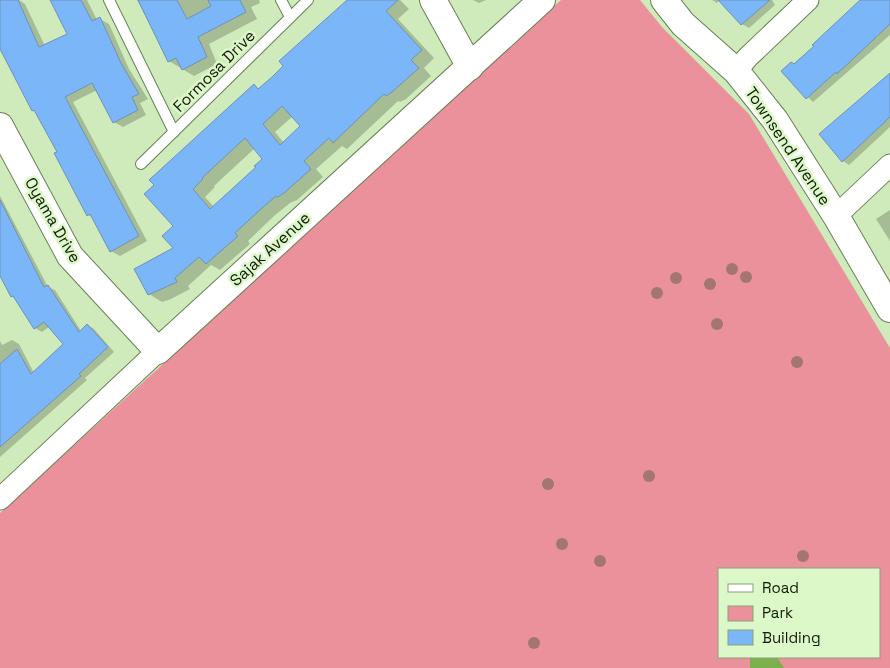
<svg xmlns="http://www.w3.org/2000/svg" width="890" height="668" viewBox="0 0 890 668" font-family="'Space Grotesk',sans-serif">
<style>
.green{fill:#eb919c;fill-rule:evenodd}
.water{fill:#7cb04d}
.shadow{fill:#0003;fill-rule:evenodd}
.building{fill:#7bb6f8;stroke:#7091b8;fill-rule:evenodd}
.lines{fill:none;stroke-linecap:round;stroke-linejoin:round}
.service-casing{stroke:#688056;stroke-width:12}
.minor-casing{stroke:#688056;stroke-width:23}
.tertiary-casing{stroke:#688056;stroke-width:28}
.service{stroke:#fff;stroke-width:10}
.minor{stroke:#fff;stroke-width:21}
.tertiary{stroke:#fff;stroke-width:26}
.tree{fill:#a37670}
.labels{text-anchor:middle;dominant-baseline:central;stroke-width:5;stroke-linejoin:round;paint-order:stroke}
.street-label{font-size:16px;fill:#111a09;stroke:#dcf8c8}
</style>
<rect width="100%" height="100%" fill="#cfebbb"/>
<path class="green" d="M561,0H640L662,27L749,114L890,348V668H0V513ZM719,569H879V657H719Z"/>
<path class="water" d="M750,657H777L784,668H750Z"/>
<g class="shadow">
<path d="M0,0H19L25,4L45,46L69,35L51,0H87L97,20L100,19L109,24L129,69L148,99L140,103L146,115L123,127L114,122L97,90L73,102L147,241L120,256L111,251L94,218L88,215L59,152L0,40Z"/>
<path d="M137,0H259L260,3L251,7L257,19L209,44L217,64L194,76L169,61Z"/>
<path d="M349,0H400L409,9L398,19L434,58L424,68L431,76L406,99L400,102L398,101L347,149L342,146L316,169L323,177L297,200L290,203L274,216L248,241L250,244L220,270L211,265L188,286L190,289L171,299L162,302L149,294L176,249L175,226L146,194L254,86L260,89L272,78ZM293,116L302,126L284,143L275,132ZM255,148L264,159L257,168L214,207L205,197L215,187L214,186Z"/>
<path d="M473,0H486L479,3Z"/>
<path d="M712,0H772L775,5L749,28L742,24L719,0L717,3Z"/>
<path d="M861,0H890V35L813,102L782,73L815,46Z"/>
<path d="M890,76V127L849,165L843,161Z"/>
<path d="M0,196L48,287L55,290L81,331L88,325L94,329L114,352L85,378L87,380L0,457V341L2,345L12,340L19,344L34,373L65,344L50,326L42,332L35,328L16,299L12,296L0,273Z"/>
<path d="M890,210V241L876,219Z"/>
</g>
<g class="building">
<path d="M0,0H18L39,47L67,34L50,0H81L92,21L100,17L121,63L139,94L132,97L138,110L113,123L92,83L65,97L139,236L110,252L90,214L87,216L54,153L57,152L34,110L32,111L0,49Z"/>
<path d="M138,0H177L187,19L211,6L208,0H240L246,12L198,37L207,57L182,70L176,58L168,62Z"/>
<path d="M347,0H398L386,11L422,50L411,60L419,68L392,92L386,96L384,94L333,143L329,138L304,161L311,169L284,193L278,197L276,196L261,209L235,233L238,236L206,264L199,257L175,278L177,282L148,295L134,269L173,248L162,236L173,226L144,194L154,185L149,180L254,84L258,89L272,77L283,66L279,61ZM282,106L300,126L280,145L263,124ZM245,138L262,159L254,166L256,167L210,209L193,189L203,179L202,178Z"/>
<path d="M718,0H770L741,25Z"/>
<path d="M860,0H890V24L837,74L836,72L806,99L781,71L791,62L794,64L814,46L812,45Z"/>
<path d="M890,73V117L842,162L819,134Z"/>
<path d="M0,200L44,287L48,285L79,332L87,324L108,347L79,374L81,376L0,447V364L17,349L31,374L63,344L44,322L34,329L13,296L11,297L0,276Z"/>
</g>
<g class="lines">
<g class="service-casing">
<g id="service">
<path d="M109,0L174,132"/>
<path d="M281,0L290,17"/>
<path d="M141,164L308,0"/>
</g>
</g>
<g class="minor-casing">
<g id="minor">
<path d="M736,71L748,57L808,0"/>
<path d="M836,216L890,165"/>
<path d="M0,499L158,351"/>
</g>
</g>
<g class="tertiary-casing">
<g id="tertiary">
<path d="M433,0L470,67"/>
<path d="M664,0L683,24L736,71L775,120L836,216L890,309"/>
<path d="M0,126L70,256L158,351L542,0"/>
</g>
</g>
<use href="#service" class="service"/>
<use href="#minor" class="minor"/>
<use href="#tertiary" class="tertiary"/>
</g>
<g class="tree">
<circle cx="732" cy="269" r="6"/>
<circle cx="746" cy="277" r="6"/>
<circle cx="676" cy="278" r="6"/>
<circle cx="710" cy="284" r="6"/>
<circle cx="657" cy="293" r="6"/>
<circle cx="717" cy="324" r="6"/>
<circle cx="797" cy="362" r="6"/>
<circle cx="649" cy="476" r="6"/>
<circle cx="548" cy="484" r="6"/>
<circle cx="562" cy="544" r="6"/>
<circle cx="803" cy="556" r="6"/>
<circle cx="600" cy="561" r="6"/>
<circle cx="534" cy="643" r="6"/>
</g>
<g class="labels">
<g class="street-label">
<text transform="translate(214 71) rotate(-45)">Formosa Drive</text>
<text transform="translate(788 146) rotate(56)">Townsend Avenue</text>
<text transform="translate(53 220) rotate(60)">Oyama Drive</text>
<text transform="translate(270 249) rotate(-42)">Sajak Avenue</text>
</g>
</g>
<rect x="718" y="568" width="162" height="90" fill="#dcf8c8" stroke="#8b9f7c"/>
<rect x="728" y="584" width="25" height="8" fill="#ffffff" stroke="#8b9f7c"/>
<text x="762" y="593" font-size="15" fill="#111a09">Road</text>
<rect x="728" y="606" width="25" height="15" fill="#eb919c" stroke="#8b9f7c"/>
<text x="762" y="618" font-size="15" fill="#111a09">Park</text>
<rect x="728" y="630" width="25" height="15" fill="#7bb6f8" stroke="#8b9f7c"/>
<text x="762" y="643" font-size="15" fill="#111a09">Building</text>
</svg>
